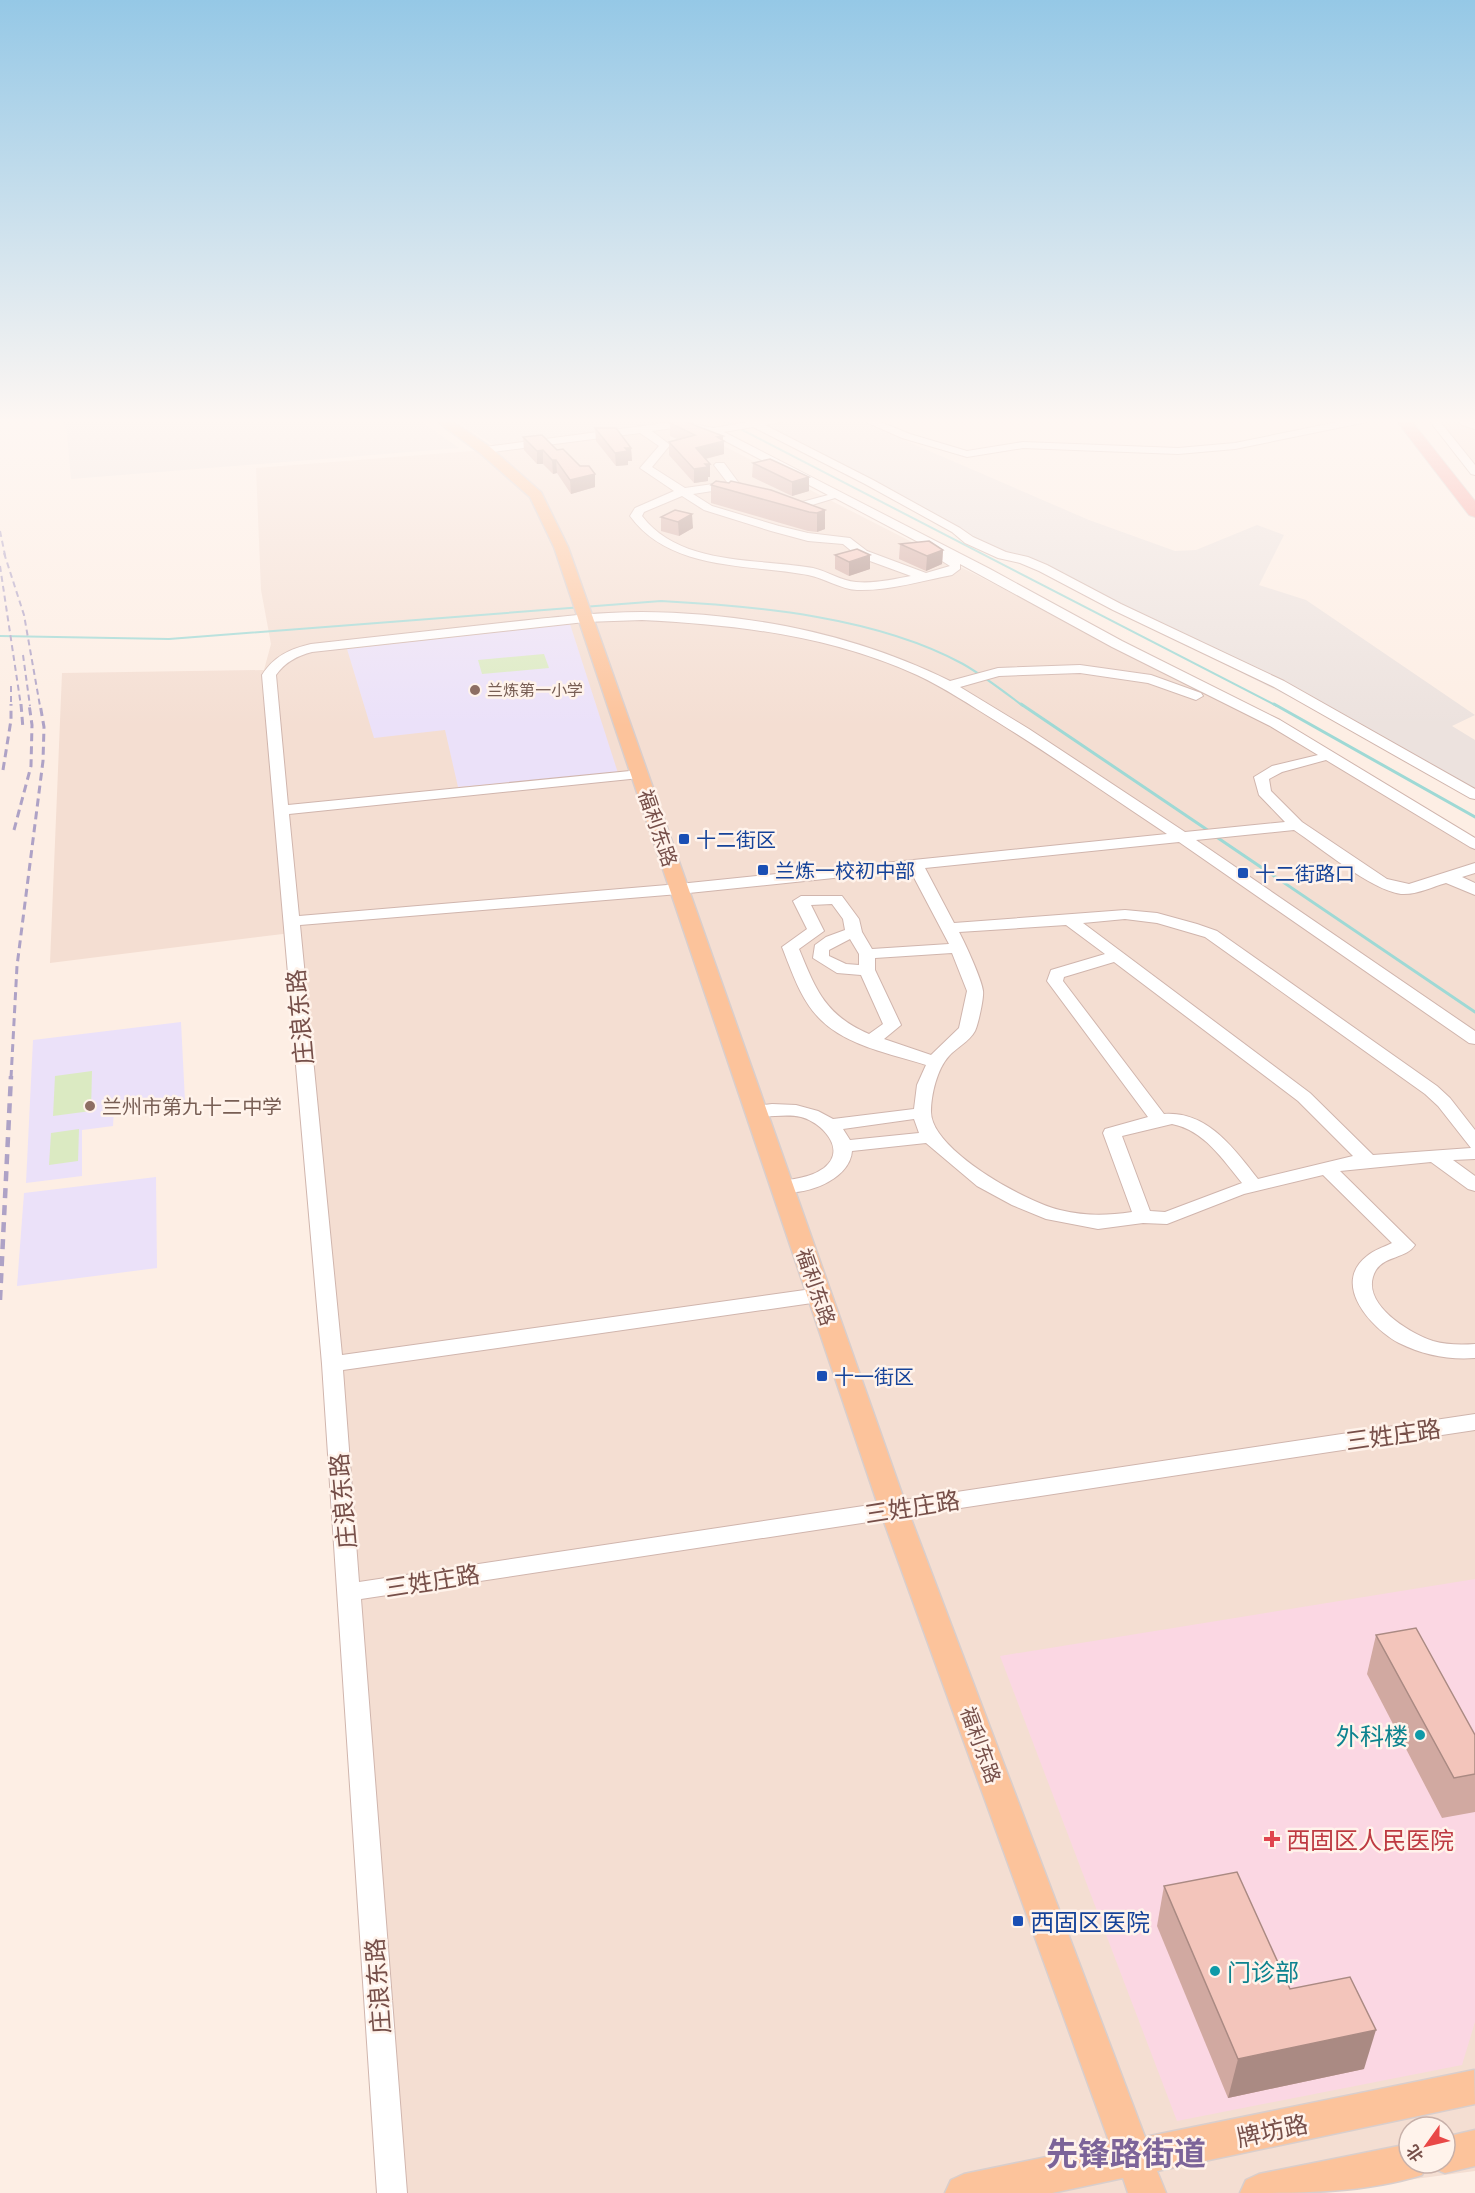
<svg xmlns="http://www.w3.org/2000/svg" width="1475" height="2193" viewBox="0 0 1475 2193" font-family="'Open Sans','Noto Sans SC',sans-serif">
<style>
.residential{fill:#f4ded2;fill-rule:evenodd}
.industrial{fill:#ece2de}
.education{fill:#ebe1f9}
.medical{fill:#fbd7e3}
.green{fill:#dbeac2}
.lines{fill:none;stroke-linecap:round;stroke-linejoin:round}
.stream-far1{stroke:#9ed9d5;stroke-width:2}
.stream{stroke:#9ed9d5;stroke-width:3}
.minor-casing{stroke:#d0b5ad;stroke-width:2}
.major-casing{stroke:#d9cecc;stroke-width:3}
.highway-casing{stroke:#d9cecc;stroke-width:2}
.minor{fill:#fff;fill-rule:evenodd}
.major{fill:#fcc39b;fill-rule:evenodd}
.highway{fill:#f89e9a;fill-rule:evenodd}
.rail-far2{stroke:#aea2c6;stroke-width:2;stroke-dasharray:6 4;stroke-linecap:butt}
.rail-far1{stroke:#aea2c6;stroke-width:3;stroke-dasharray:8 5;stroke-linecap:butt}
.rail{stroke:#aea2c6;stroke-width:4.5;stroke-dasharray:10 7;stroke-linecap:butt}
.wall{fill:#d1a9a1}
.shaded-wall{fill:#aa8a83}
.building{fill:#f3c5bb;stroke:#aa8a83;stroke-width:1.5}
.education-dot{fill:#8d6e63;stroke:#fff3eb;stroke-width:2}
.transit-dot{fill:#1a4fb4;stroke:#fff3eb;stroke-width:2}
.culture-dot{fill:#0f9aa8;stroke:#fff3eb;stroke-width:2}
.health-dot{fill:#e0444e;stroke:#fff3eb;stroke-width:2}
.labels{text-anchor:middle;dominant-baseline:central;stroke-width:5;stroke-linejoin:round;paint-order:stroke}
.far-education-label{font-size:16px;fill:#785e54;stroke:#fff3eb;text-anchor:start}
.street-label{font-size:20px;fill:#764f49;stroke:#fff3eb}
.transit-label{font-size:20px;fill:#164399;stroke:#fff3eb;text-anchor:start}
.education-label{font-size:20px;fill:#785e54;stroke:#fff3eb;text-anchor:start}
.near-street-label{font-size:24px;fill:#764f49;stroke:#fff3eb}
.near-culture-label{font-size:24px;fill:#0d838f;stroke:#fff3eb;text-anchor:end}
.near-health-label{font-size:24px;fill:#be3a42;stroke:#fff3eb;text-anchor:start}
.near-transit-label{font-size:24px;fill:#164399;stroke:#fff3eb;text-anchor:start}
.near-district-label{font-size:32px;font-weight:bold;fill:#7c6499;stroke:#fff3eb}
</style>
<rect width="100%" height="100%" fill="#fdeee4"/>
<g class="residential">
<path d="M1426,419H1475V464Z"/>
<path d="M687,427L1291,736L1475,847V2171L1309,2193H391L291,933L50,963L62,673L264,670L271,644L261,590L256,468L485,450ZM1409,2127H1445V2163H1409Z"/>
</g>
<g class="industrial">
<path d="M63,419H418L459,448L71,479L67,434Z"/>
<path d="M455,419H684L686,420L496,447Z"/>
<path d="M800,419H855L1089,520L1175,551L1196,550L1257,525L1284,535L1259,585L1306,600L1475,715L1452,726L1475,740V800L1292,698L754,428Z"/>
</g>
<g class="education">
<path d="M570,624L618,773L458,787L445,730L374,738L347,649Z"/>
<path d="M181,1022L185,1101L114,1110L113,1126L82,1130V1176L26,1183L33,1040Z"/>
<path d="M156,1177L157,1268L17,1286L24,1193Z"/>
</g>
<path class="medical" d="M1475,1579V2022L1462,2065L1177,2121L1000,1656Z"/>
<g class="green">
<path d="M544,654L549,668L482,674L478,660Z"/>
<path d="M92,1071L91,1111L53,1116L55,1076Z"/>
<path d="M79,1129L78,1161L49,1165L51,1133Z"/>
</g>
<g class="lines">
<g class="stream-far1">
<path d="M721,419L1277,706"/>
<path d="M0,636L169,639L661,601C757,606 877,617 963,664C984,676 1003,691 1023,706"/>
</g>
<g class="stream">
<path d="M1021,704L1209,831"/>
<path d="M1274,704L1475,817"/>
<path d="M1215,836L1475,1012"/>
</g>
<g class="minor-casing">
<g id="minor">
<path d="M766,419H789L788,421L765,425L873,480L960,528L973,537L1006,552L1028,557L1047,565L1121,604L1284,681L1475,789V799L1470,798L1274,687L1113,610L1039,571L1020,563L998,558L965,543L952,532L865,484L753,427L724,432L990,569L1122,641L1280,720L1475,838V849L1470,847L1326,760L1282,772L1269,779L1271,791L1302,822L1387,879L1409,884L1475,863V873L1462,877L1475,883V895L1446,883C1432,887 1416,895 1401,894C1371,890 1321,848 1294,830L1196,840L1475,1031V1044L1469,1043L1179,842L925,868L954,923L1125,910L1157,913L1197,924L1217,931L1437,1086L1450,1098L1475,1130V1159L1453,1160L1475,1176V1191L1468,1189L1431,1162L1340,1171L1415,1245C1407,1258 1385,1256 1376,1270C1357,1302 1409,1333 1433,1341C1447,1345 1461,1345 1475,1344V1358C1449,1360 1423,1355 1399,1343C1371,1328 1331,1284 1367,1256C1374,1250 1384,1247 1392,1243L1323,1175L1244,1194L1167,1224L1143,1223L1098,1229L1046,1219L1012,1205L977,1186L926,1143L852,1151C850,1181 801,1198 775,1191L772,1187L775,1183C793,1178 809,1179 824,1168C848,1149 821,1122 801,1117C784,1113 766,1119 750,1115L747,1111L750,1107L772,1104L796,1105L818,1111L833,1119L914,1109L917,1085L926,1065C892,1054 847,1046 821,1020C801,1001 792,972 782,947L807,929L793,901L801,896H842L859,919L862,932L872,949L949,944L910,870L679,894L300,925L342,1355L819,1288L826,1290L829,1295L826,1300L819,1302L343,1370L359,1582L1475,1414V1430L361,1599L407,2193H377L322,1364L262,675C274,656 290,649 311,644C374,637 438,630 501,623C548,618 595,612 642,612C748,613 855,634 950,681L998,668L1080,665L1151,675L1201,693L1203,696L1196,700L1148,683L1080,673L999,676L960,687L1029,729L1185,832L1285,822L1259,795L1254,777L1272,766L1318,755L1270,726L1112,647L960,564V569L952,575C921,581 889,591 857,590C840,589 824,578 808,575C748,564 670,571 630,516L635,508L674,491L640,468L659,446L640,433L485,453L480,450L485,447L680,421L713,428ZM680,427L710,433L828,495L802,502L784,499L778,502L780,504L802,508L835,498L939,553L934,556L950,566L926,573L867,551L850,538L808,533L779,526L712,506L693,494L732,488L743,493L749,490L738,482L724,463H716L714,465L727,482L685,488L652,467L670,445L652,431ZM682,496L704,510L771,531L808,541L843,544L859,557L911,576C894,579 874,584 856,582C841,581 827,571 813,568C756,558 680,566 642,516L644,512ZM642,620C738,625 828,635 917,675C945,688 970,705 996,721C1054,757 1110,796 1167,834L679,884L299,916L289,814L640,778L647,774L640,770L288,805L276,675C285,662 297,656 312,652L585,622ZM832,904L843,919L845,930L826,937L815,945L813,958L837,973L861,975L883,1024L869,1034C825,1015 816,990 799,949L824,931L811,905ZM1125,919L1157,923L1205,937L1425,1094L1438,1106L1471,1148L1373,1155L1310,1093L1083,923ZM1066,925L1105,954L1051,970L1047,981L1148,1117L1105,1129L1103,1133L1132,1212C1105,1216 1086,1216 1060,1210C1026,1202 931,1150 931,1112C931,1095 937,1069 949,1056C956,1048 970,1041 975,1031C978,1025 984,998 983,991C982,980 965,943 959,932ZM850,939L859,954V965L846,964L829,956V950ZM952,953L967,991L959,1028L931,1055L884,1039L901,1025L875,970V958ZM1114,962L1298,1101L1353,1156L1258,1179C1234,1149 1208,1111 1164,1114L1063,981L1064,977ZM914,1119L919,1133L850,1140L843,1129ZM1172,1124C1204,1130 1223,1160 1242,1183L1165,1212L1150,1211L1122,1136Z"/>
<path d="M859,419H873L910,434L967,451L1023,442L1178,448L1235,443L1352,419H1372L1367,422L1235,449L1178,454L1023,448L967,457L902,438Z"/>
<path d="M1428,419H1438L1475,465V475L1471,474Z"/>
<path d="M1457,419H1468L1475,423V429L1462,425Z"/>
</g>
</g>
<g class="major-casing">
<g id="major">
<path d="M434,419H449L490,447L541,492L568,547L907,1508L1145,2137L1474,2070L1475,2104L1157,2171L1166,2193H1128L1123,2178L1052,2193H945L951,2180L964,2174L1110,2144L879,1508L554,547L530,497L480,453Z"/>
<path d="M1475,2130V2166L1445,2173L1432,2168L1430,2163H1445V2137Z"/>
<path d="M1409,2144V2163H1427L1422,2175C1364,2193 1301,2193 1240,2193L1246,2180L1259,2174Z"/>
</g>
</g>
<g class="highway-casing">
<path id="highway" d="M1395,419H1410L1475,501V517L1469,515Z"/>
</g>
<use href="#minor" class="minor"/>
<use href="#major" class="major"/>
<use href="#highway" class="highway"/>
<g class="rail-far2">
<path d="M0,531L6,560"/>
<path d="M4,553L24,615L40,706"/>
<path d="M0,566L21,706"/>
<path d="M23,655L30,706"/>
<path d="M11,686V706"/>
</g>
<g class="rail-far1">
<path d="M21,704L23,729"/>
<path d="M3,770L11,720V704"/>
<path d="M14,830L31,766L32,725L29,704"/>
<path d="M11,1078L17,966L43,761L44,727L40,704"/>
</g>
<path class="rail" d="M0,1300L11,1076"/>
</g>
<g class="wall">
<path d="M670,423L723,436V440L724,441V454L706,459L710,464V477H708V481L694,483L669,455V442L677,439L670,436Z"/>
<path d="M595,428L631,448L632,461H628V465L616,466L596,441Z"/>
<path d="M523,437L557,450L580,466L595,474V487L571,494L557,473L553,474L543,464H537L524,450Z"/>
<path d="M753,463L809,477V491L792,496L752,477Z"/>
<path d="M711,485L825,510V529L817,532L808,531L711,503Z"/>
<path d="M675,510L693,528L679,536L661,531V517Z"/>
<path d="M900,544L943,550L942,564L926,571L899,559Z"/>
<path d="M835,555H870V569L849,576L835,569Z"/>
<path d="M1376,1635L1475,1735V1812L1442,1818L1367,1674Z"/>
<path d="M1164,1886L1290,1989L1364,2069L1228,2098L1157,1926Z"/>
</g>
<g class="shaded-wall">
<path d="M723,436V441H724V454L696,461V448L717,437Z"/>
<path d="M625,448H631L632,461H628V465L616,466L615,453Z"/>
<path d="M543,450V464H537V451Z"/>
<path d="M552,460H556L557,473L553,474Z"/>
<path d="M705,464H710V477H708V481L694,483V469Z"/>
<path d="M595,474V487L571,494L570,480Z"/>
<path d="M809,477V491L792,496V482Z"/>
<path d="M825,510V529L817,532V513Z"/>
<path d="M692,514L693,528L679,536L678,522Z"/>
<path d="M943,550L942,564L926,571L927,556Z"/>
<path d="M870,555V569L849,576V562Z"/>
<path d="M1376,2030L1364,2069L1228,2098L1238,2059Z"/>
</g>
<g class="building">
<path d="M681,420L723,436L717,437L724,441L696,448L710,464H705L708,467L694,469L669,442L695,435L670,423Z"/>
<path d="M595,428H616L631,448H625L628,451L615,453Z"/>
<path d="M542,435L557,450L563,449L580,466H589L595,474L570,480L556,460H552L543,450L537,451L523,437Z"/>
<path d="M770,459L809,477L792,482L753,463Z"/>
<path d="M716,481L729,483L731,481L771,490L825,510L817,513L809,512L711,485Z"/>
<path d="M675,510L692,514L678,522L661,517Z"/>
<path d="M929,541L943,550L927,556L900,544Z"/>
<path d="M857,549L870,555L849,562L835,555Z"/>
<path d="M1416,1628L1475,1735V1774L1454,1778L1376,1635Z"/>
<path d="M1237,1872L1290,1989L1350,1977L1376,2030L1238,2059L1164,1886Z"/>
</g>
<linearGradient id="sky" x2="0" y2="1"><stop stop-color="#95c8e6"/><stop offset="0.58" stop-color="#fef7f3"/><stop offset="1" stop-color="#fef7f3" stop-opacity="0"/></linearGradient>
<rect width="1475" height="726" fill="url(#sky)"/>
<g class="education-dot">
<circle cx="475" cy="690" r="6"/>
<circle cx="90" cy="1106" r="6"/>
</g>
<g class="transit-dot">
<rect x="678" y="833" width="12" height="12" rx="3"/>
<rect x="757" y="864" width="12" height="12" rx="3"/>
<rect x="1237" y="867" width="12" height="12" rx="3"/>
<rect x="816" y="1370" width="12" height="12" rx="3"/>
<rect x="1012" y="1915" width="12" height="12" rx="3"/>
</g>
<g class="culture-dot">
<circle cx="1420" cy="1735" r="6"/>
<circle cx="1215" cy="1971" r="6"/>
</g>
<path class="health-dot" d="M1269 1830h6v6h6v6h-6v6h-6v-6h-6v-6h6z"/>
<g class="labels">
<g class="far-education-label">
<text x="487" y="690">兰炼第一小学</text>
</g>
<g class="street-label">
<text transform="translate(658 828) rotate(71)">福利东路</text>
<text transform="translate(816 1287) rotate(71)">福利东路</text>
<text transform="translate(981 1745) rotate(70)">福利东路</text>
</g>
<g class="transit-label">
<text x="696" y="839">十二街区</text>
<text x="775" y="870">兰炼一校初中部</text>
<text x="1255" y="873">十二街路口</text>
<text x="834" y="1376">十一街区</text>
</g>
<g class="education-label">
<text x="102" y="1106">兰州市第九十二中学</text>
</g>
<g class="near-street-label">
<text transform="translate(299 1017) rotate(-95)">庄浪东路</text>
<text transform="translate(1393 1434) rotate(-8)">三姓庄路</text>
<text transform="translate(342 1501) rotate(-95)">庄浪东路</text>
<text transform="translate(912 1506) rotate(-9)">三姓庄路</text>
<text transform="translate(432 1580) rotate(-9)">三姓庄路</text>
<text transform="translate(377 1986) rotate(-94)">庄浪东路</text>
<text transform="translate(1272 2130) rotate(-12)">牌坊路</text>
</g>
<g class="near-culture-label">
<text x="1408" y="1735">外科楼</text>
<text x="1227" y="1971" text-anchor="start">门诊部</text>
</g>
<g class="near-health-label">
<text x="1286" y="1839">西固区人民医院</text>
</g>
<g class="near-transit-label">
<text x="1030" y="1921">西固区医院</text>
</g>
<g class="near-district-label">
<text x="1126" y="2152">先锋路街道</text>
</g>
</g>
<g transform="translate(1427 2145) rotate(236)"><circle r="28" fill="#fff3eb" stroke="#c8b1aa" stroke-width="1.5"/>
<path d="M0-4.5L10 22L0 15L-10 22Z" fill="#e94847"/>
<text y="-9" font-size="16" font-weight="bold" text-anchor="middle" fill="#764f49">北</text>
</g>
</svg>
